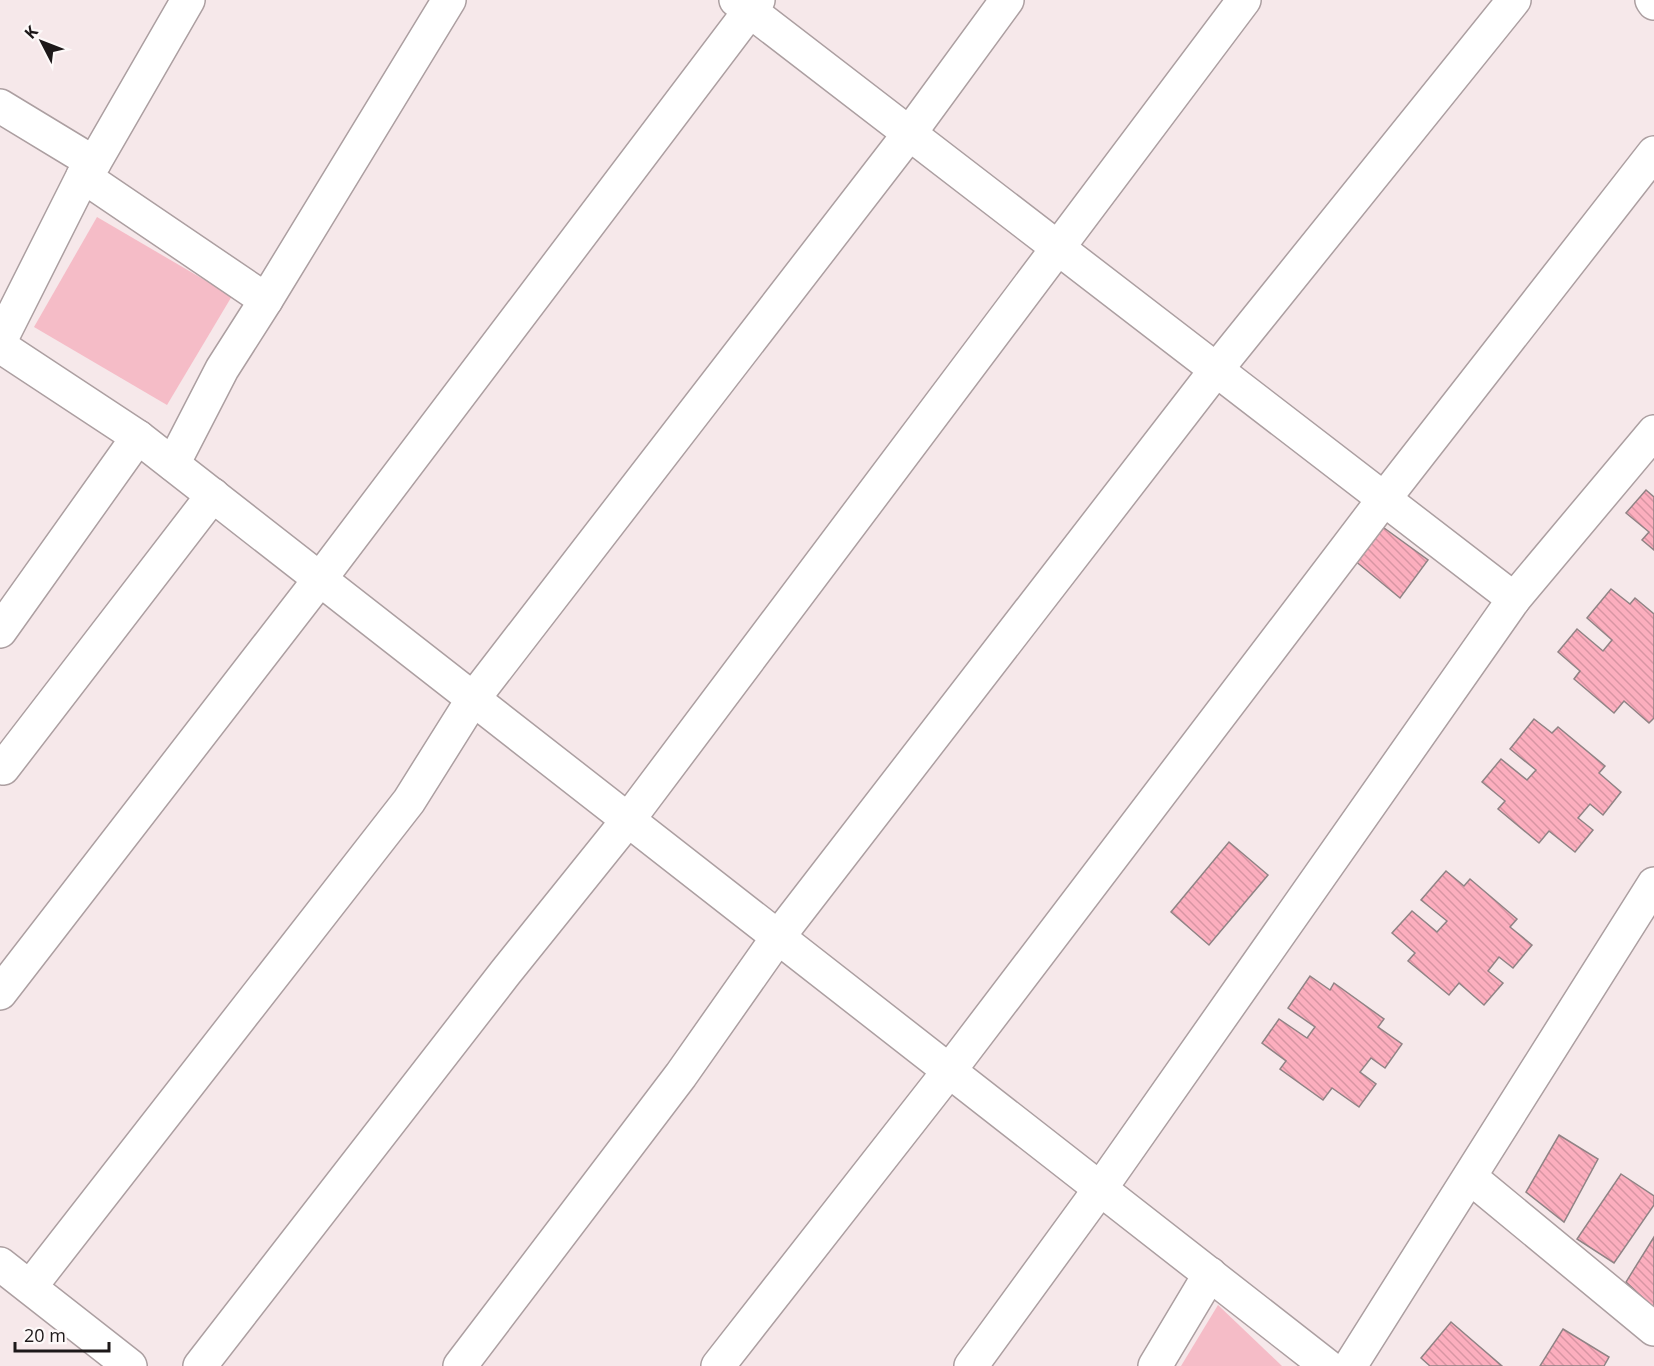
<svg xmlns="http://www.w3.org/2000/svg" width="1654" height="1366" viewBox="0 0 1654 1366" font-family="'Open Sans',sans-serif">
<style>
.green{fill:#f5bcc7}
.building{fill:url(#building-back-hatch);stroke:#908385;stroke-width:1.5}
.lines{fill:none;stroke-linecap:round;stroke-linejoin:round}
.street-casing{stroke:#ac9fa1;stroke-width:36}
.secondary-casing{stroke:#ac9fa1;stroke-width:36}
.street{stroke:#fff;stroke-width:33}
.secondary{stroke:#fff;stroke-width:33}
</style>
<defs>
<pattern id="building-back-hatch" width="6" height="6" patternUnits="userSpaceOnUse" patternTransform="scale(1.5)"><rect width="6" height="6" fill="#fcaebe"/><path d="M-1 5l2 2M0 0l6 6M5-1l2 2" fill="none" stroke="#d895a3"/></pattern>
</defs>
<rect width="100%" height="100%" fill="#f6e8ea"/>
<g class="green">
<path d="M97,217L232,296L167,405L34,327Z"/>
<path d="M1218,1305L1282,1366H1181Z"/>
</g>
<g class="building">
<path d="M1646,490L1654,497V550L1642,540L1649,532L1626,513Z"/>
<path d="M1380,525L1428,560L1400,598L1354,560Z"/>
<path d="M1611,589L1630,604L1635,598L1654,614V718L1649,723L1624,701L1614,713L1574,679L1580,671L1558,652L1577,629L1603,651L1612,640L1587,618Z"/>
<path d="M1534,719L1552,733L1558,727L1605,766L1599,773L1621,792L1603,815L1590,804L1578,818L1593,830L1575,852L1549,831L1539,843L1498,809L1505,801L1482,782L1501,759L1527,780L1536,770L1510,749Z"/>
<path d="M1229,842L1268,875L1209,945L1171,912Z"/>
<path d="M1446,871L1464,886L1470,879L1517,919L1510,927L1532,945L1513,968L1499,957L1488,971L1503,983L1484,1005L1459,983L1449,995L1408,961L1415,953L1392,933L1412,911L1437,932L1447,921L1421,900Z"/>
<path d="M1310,976L1330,990L1334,983L1384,1019L1378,1027L1402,1044L1385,1068L1371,1058L1360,1072L1376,1084L1359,1107L1332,1088L1323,1100L1280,1069L1286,1061L1262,1043L1279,1019L1307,1038L1315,1027L1288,1008Z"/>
<path d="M1559,1135L1598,1159L1564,1222L1526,1192Z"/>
<path d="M1621,1174L1654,1196V1205L1614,1263L1577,1239Z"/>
<path d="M1654,1237V1308L1626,1282Z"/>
<path d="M1451,1322L1502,1366H1430L1421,1358Z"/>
<path d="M1563,1329L1609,1357L1604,1366H1540Z"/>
</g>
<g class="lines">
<g class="street-casing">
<g id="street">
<path d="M736,0L1514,599"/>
<path d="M1652,0L1654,3"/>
<path d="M0,106L94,163"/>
<path d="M83,176L266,300"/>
<path d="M0,341L83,176L94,163L188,0"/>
<path d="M0,346L138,437L1327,1366"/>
<path d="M173,464L222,369L266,300L449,0"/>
<path d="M0,631L138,437"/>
<path d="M0,766L3,768L213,495"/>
<path d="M0,993L320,579L758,0"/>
<path d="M1470,1177L1654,1329"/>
<path d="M30,1287L409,801L473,699L909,134L1007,0"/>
<path d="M200,1366L505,973L628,820L1244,0"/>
<path d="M460,1366L681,1075L778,937L1216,370L1514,0"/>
<path d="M718,1366L949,1071L1384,499L1654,153"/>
<path d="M971,1366L1100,1189L1514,599L1654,432"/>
<path d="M1155,1366L1210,1274"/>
<path d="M1350,1366L1654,884"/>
</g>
</g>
<g class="secondary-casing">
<path id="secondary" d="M0,1264L130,1366"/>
</g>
<use href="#street" class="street"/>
<use href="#secondary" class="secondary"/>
</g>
<g transform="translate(42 42) rotate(312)" stroke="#fdf8f8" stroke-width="4.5" paint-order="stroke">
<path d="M0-4.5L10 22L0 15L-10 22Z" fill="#1d1819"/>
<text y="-9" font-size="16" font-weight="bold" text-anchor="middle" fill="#1d1819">K</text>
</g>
<path d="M15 1342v9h94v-9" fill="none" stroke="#1d1819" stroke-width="3"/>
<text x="24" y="1342" font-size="18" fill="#1d1819" stroke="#fdf8f8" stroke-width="4.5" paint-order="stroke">20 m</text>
</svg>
